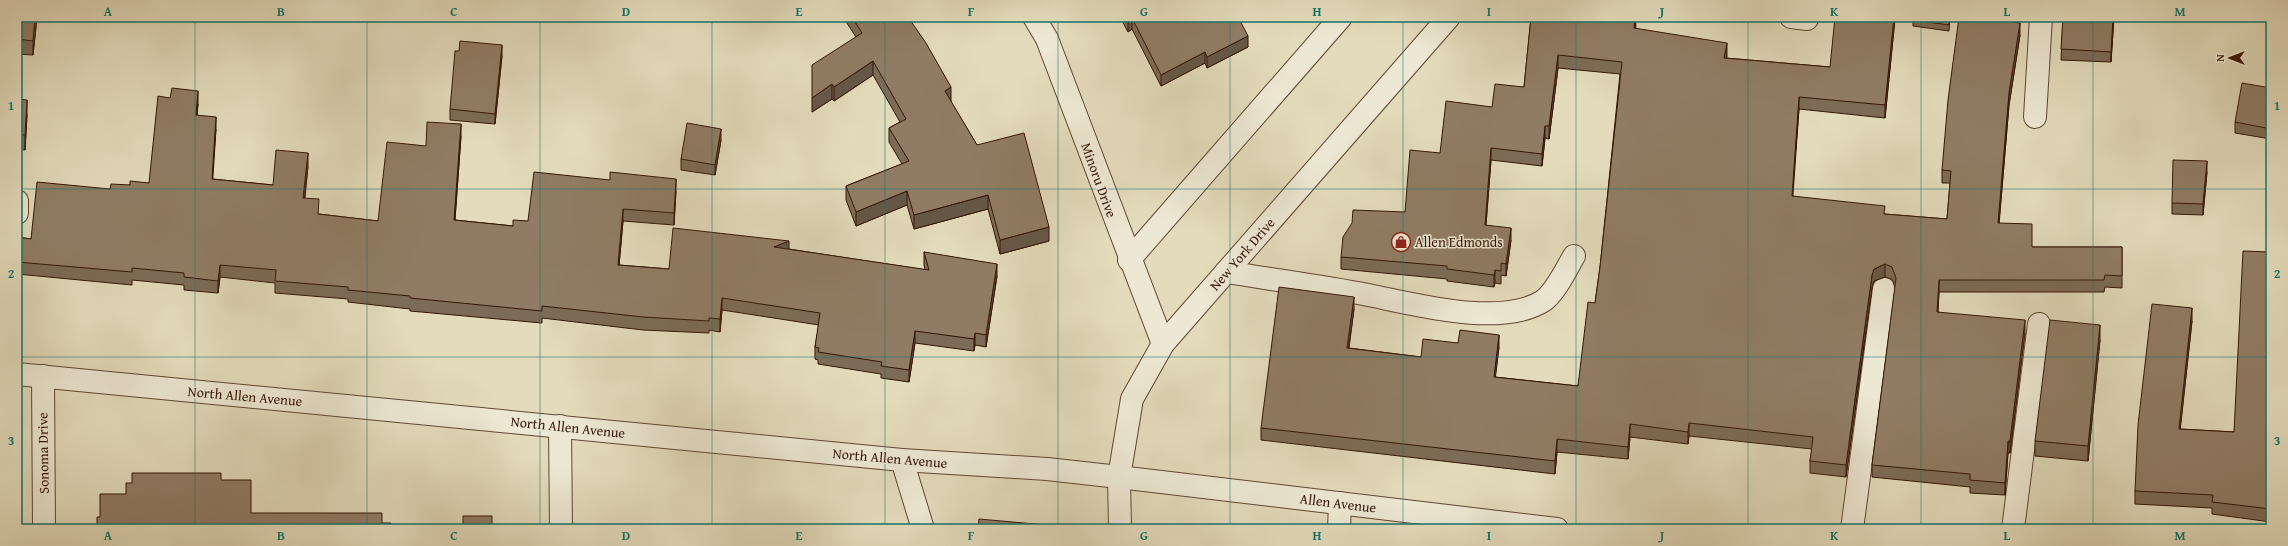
<svg xmlns="http://www.w3.org/2000/svg" width="2288" height="546" viewBox="0 0 2288 546" font-family="'Gentium Book Plus',serif">
<style>
.lines{fill:none;stroke-linecap:round;stroke-linejoin:round}
.minor-casing{stroke:#614633;stroke-width:24}
.minor{stroke:#ede8d3;stroke-width:22}
.wall{fill:#7c6b56;stroke:#361506}
.shaded-wall{fill:#655746;stroke:#361506}
.building{fill:#907c64;stroke:#361506}
.grid{fill:none;stroke:#0f766e;stroke-width:1;stroke-opacity:0.55}
.labels{text-anchor:middle;dominant-baseline:central;stroke-width:3;stroke-linejoin:round;paint-order:stroke}
.street-label{font-size:14px;fill:#361506;stroke:#ede8d3}
.poi-label{font-size:14px;fill:#361506;stroke:#ede8d3;text-anchor:start}
.neatline{fill:none;stroke:#0f766e;stroke-width:1.5}
.grid-label{font-size:13px;text-anchor:middle;font-weight:bold;fill:#0f766e}
</style>
<rect width="100%" height="100%" fill="#e3dbbb"/>
<filter id="stains"><feTurbulence type="fractalNoise" baseFrequency=".005" numOctaves="4"/><feColorMatrix values="0 0 0 0 .2 0 0 0 0 .09 0 0 0 0 .02 0 0 0 .5 -.17"/></filter>
<radialGradient id="worn" r=".72"><stop offset=".6" stop-color="#630" stop-opacity="0"/><stop offset="1" stop-color="#630" stop-opacity=".3"/></radialGradient>
<g class="lines">
<g class="minor-casing">
<g id="minor">
<path d="M1034,17L1047,39L1163,344"/>
<path d="M1791,17L1807,19"/>
<path d="M2035,117L2041,17"/>
<path d="M17,201V213"/>
<path d="M1129,260L1341,17"/>
<path d="M1226,272C1270,279 1314,285 1358,293C1408,302 1498,329 1543,301C1555,293 1567,268 1574,256"/>
<path d="M17,374L902,460L1047,469L1119,477L1557,529"/>
<path d="M43,376L44,529"/>
<path d="M560,426L561,529"/>
<path d="M902,460L923,529"/>
<path d="M1120,529L1119,477L1132,399L1163,344L1449,17"/>
<path d="M1339,529L1340,503"/>
<path d="M1852,529L1884,289"/>
<path d="M2013,529L2039,324"/>
</g>
</g>
<use href="#minor" class="minor"/>
</g>
<g class="wall">
<path d="M17,17H37L33,55L17,54Z"/>
<path d="M843,17H908L951,101V102L977,145L1049,241L1000,254L988,209L914,229L907,205L856,226L846,200V186L902,164L889,142V128L900,122L873,75L834,101L832,99L812,112L856,37Z"/>
<path d="M1120,17H1238L1248,47L1207,68L1205,63L1161,86L1132,29L1128,32Z"/>
<path d="M1531,17H1636L1635,29L1727,56L1726,58L1830,67L1895,17L1885,118L1799,109L1792,196L1885,214L1947,219L1950,183H1942V170L2020,35L2009,105L1999,223L2032,247H2122V288L2105,287L2104,292H1939L1938,312L2025,333L2010,453H2008L2005,495L1970,493V487L1872,477V465L1895,288L1892,279L1885,277L1874,281L1872,287L1846,477L1810,473V461L1812,449L1689,436L1688,444L1630,437L1628,459L1557,452L1555,474L1261,440V428L1354,309L1349,348L1421,357L1458,343L1499,347L1495,377L1578,386L1595,303L1600,267L1620,74L1558,68L1549,139L1545,138L1542,166L1491,160L1486,225L1511,240L1506,276L1501,275V284L1495,283L1494,287L1447,281V279L1341,269V257L1405,212L1440,153L1492,107L1524,87Z"/>
<path d="M1913,17H1950L1949,31L1913,26Z"/>
<path d="M2063,17H2114L2111,62L2061,60Z"/>
<path d="M502,56L495,124L450,120V109Z"/>
<path d="M2271,88V139L2235,133V122Z"/>
<path d="M17,99L27,115L25,150L17,149Z"/>
<path d="M198,104L197,115L216,129L212,179L273,185L308,166L305,198L319,214L378,221L426,146L461,136L455,220L513,226L528,221L676,191L674,225L623,221L619,265L669,269L789,249L925,270L924,265V252L997,276L986,347L975,345L974,351L915,343L909,382L881,378V374L818,364V360L815,359V347L819,325L722,310L720,332L709,330V333L643,330L542,318V323L410,311V309L348,302V299L275,293V283L220,277L218,293L184,290V285L132,280V285L17,274V237L31,239L110,189L130,185L149,183Z"/>
<path d="M721,140L715,175L681,170V159Z"/>
<path d="M2207,172L2203,215L2172,214V203Z"/>
<path d="M2271,245V522L2212,514V508L2135,504V491L2192,321L2180,429L2234,432L2271,252Z"/>
<path d="M2100,340L2088,461L2035,456V441Z"/>
</g>
<g class="shaded-wall">
<path d="M35,17H37L33,55V41Z"/>
<path d="M1635,17L1636,26L1634,41V28Z"/>
<path d="M1894,17H1895V20L1885,118V105Z"/>
<path d="M2113,17H2114L2111,62V52Z"/>
<path d="M1132,18V29L1128,32V21Z"/>
<path d="M2020,23V35L2009,105L1998,236V223L2009,93Z"/>
<path d="M1248,36V47L1207,68V57Z"/>
<path d="M1727,43V56L1724,70V58Z"/>
<path d="M502,45V56L495,124V114Z"/>
<path d="M1205,52V63L1161,86V75Z"/>
<path d="M1558,55V68L1549,139V126Z"/>
<path d="M873,61V75L834,101V87Z"/>
<path d="M832,84V99L812,112V98Z"/>
<path d="M951,87V101L945,105V91Z"/>
<path d="M198,91V104L196,127V115Z"/>
<path d="M1799,97V109L1792,209V196Z"/>
<path d="M27,100V115L25,150V135Z"/>
<path d="M216,117V129L212,191V179Z"/>
<path d="M461,124V136L454,232V220Z"/>
<path d="M1545,126V138L1542,166V154Z"/>
<path d="M721,129V140L715,175V165Z"/>
<path d="M1491,148V160L1485,237V225Z"/>
<path d="M308,153V166L303,210V198Z"/>
<path d="M2207,161V172L2203,215V204Z"/>
<path d="M676,179V191L674,225V213Z"/>
<path d="M907,191V205L856,226V212Z"/>
<path d="M988,195V209L914,229V215Z"/>
<path d="M623,209V221L618,277V265Z"/>
<path d="M1049,227V241L1000,254V240Z"/>
<path d="M1511,228V240L1506,276V264Z"/>
<path d="M789,241V253L774,247Z"/>
<path d="M997,264V276L986,347V335Z"/>
<path d="M1885,264V277L1874,281L1872,287L1846,477V465L1872,275L1874,269Z"/>
<path d="M220,265V277L218,293V281Z"/>
<path d="M1495,270V283L1494,287V275Z"/>
<path d="M1939,280V292L1937,324V312Z"/>
<path d="M1354,297V309L1347,360V348Z"/>
<path d="M722,298V310L720,332V319Z"/>
<path d="M2192,308V321L2179,441V429Z"/>
<path d="M2025,320V333L2010,453V441Z"/>
<path d="M2100,325V340L2088,461V446Z"/>
<path d="M915,331V343L909,382V370Z"/>
<path d="M975,333V345L974,351V339Z"/>
<path d="M1499,335V347L1494,389V377Z"/>
<path d="M1689,423V436L1688,444V432Z"/>
<path d="M1630,424V437L1628,459V447Z"/>
<path d="M1557,439V452L1555,474V461Z"/>
<path d="M2008,441V453L2005,495V483Z"/>
</g>
<g class="building">
<path d="M17,17H35L33,41L17,39Z"/>
<path d="M852,17H908L926,43L951,87L945,91L977,145L1024,133L1049,227L1000,240L988,195L914,215L907,191L856,212L846,186L909,161L889,128L906,119L873,61L834,87L832,84L812,98V65L862,33Z"/>
<path d="M1126,17H1238L1248,36L1207,57L1205,52L1161,75L1132,18L1128,21Z"/>
<path d="M1531,17H1635L1634,28L1727,43L1724,58L1830,67L1835,17H1894L1885,105L1799,97L1792,196L1885,206L1884,214L1947,219L1951,171L1942,170L1948,100L1959,17H1981L2020,23L2009,93L1998,223L2032,224V247H2122V276L2105,275L2104,280H1939L1937,312L2025,320L2010,441H2008L2005,483L1970,480V474L1872,465L1896,278L1892,267L1885,264L1874,269L1872,275L1846,465L1810,461L1813,437L1689,423L1688,432L1630,424L1628,447L1557,439L1555,461L1261,428L1279,287L1354,297L1347,348L1421,357L1423,339L1458,343L1460,330L1499,335L1494,377L1578,386L1588,302L1595,303L1600,267L1622,62L1558,55L1549,126H1545L1542,154L1491,148L1485,225L1511,228L1506,264L1501,263V271L1495,270L1494,275L1447,269V266L1341,257L1343,237L1352,223L1353,210L1405,212L1410,150L1440,153L1446,101L1492,107L1495,84L1524,87Z"/>
<path d="M1913,17H1949V25L1913,20Z"/>
<path d="M2063,17H2113L2111,52L2061,49Z"/>
<path d="M460,41L502,45L495,114L450,109L455,51H459Z"/>
<path d="M2242,83L2271,88V129L2235,122Z"/>
<path d="M172,88L198,91L196,115L216,117L212,179L273,185L276,150L308,153L303,198L319,199L318,214L378,221L387,142L426,146L427,122L461,124L454,220L513,226V220L528,221L534,172L610,180V172L676,179L674,213L623,209L618,265L669,269L673,228L789,241L774,247L929,270L924,252L997,264L986,335L975,333L974,339L915,331L909,370L881,366L882,362L818,352L819,348L815,347L820,313L722,298L720,319L709,318V321L643,317L542,306V311L410,298V296L348,290V287L275,281L276,270L220,265L218,281L184,277V273L132,268V272L17,262V237L31,239L37,182L110,189L111,184L130,185V181L149,183L158,96L170,98Z"/>
<path d="M17,99L27,100L25,135L17,134Z"/>
<path d="M687,123L721,129L715,165L681,159Z"/>
<path d="M2173,160L2207,161L2203,204L2172,203Z"/>
<path d="M2271,245V509L2212,502L2213,495L2135,491L2138,425L2152,304L2192,308L2179,429L2234,432L2243,251L2271,252Z"/>
<path d="M2050,320L2100,325L2088,446L2035,441Z"/>
<path d="M132,473H221V480H251V513H382V523H391V529H97V517H100V494H126V483H132Z"/>
<path d="M463,516H492V525H499V529H463Z"/>
<path d="M979,519L1069,527V529H978Z"/>
</g>
<path class="grid" d="M195,17V529M367,17V529M540,17V529M712,17V529M885,17V529M1058,17V529M1230,17V529M1403,17V529M1576,17V529M1748,17V529M1921,17V529M2093,17V529M17,189H2271M17,357H2271"/>
<defs>
<g id="shop-ring" transform="scale(1)"><circle r="9.5" fill="#ede8d3" stroke="#8f2418" stroke-width="1.5"/><path d="M-5-2.5h2.3a2.7 3.5 0 0 1 5.4 0H5L5.5 6h-11ZM-1.5-2.5h3a1.5 2.3 0 0 0-3 0Z" fill="#8f2418"/></g>
</defs>
<g fill-rule="evenodd">
<use href="#shop-ring" x="1401" y="242"/>
</g>
<g class="labels">
<g class="street-label">
<text transform="translate(1099 180) rotate(70)">Minoru Drive</text>
<text transform="translate(1242 254) rotate(-49)">New York Drive</text>
<text transform="translate(245 396) rotate(5)">North Allen Avenue</text>
<text transform="translate(568 427) rotate(6)">North Allen Avenue</text>
<text transform="translate(43 453) rotate(-91)">Sonoma Drive</text>
<text transform="translate(890 458) rotate(5)">North Allen Avenue</text>
<text transform="translate(1338 503) rotate(7)">Allen Avenue</text>
</g>
<g class="poi-label">
<text x="1415" y="242">Allen Edmonds</text>
</g>
</g>
<rect width="2288" height="546" fill="none" stroke="#e3dbbb" stroke-width="44"/>
<g transform="translate(2230 58) rotate(270)" stroke="#ede8d3" stroke-width="3" paint-order="stroke">
<path d="M0-3L7 15L0 10L-7 15Z" fill="#361506"/>
<text y="-6" font-size="11" font-weight="bold" text-anchor="middle" fill="#361506">N</text>
</g>
<rect x="22" y="22" width="2244" height="502" class="neatline"/>
<g class="grid-label">
<text x="108" y="16">A</text>
<text x="281" y="16">B</text>
<text x="454" y="16">C</text>
<text x="626" y="16">D</text>
<text x="799" y="16">E</text>
<text x="971" y="16">F</text>
<text x="1144" y="16">G</text>
<text x="1317" y="16">H</text>
<text x="1489" y="16">I</text>
<text x="1662" y="16">J</text>
<text x="1834" y="16">K</text>
<text x="2007" y="16">L</text>
<text x="2180" y="16">M</text>
<text x="11" y="110">1</text>
<text x="2277" y="110">1</text>
<text x="11" y="278">2</text>
<text x="2277" y="278">2</text>
<text x="11" y="445">3</text>
<text x="2277" y="445">3</text>
<text x="108" y="540">A</text>
<text x="281" y="540">B</text>
<text x="454" y="540">C</text>
<text x="626" y="540">D</text>
<text x="799" y="540">E</text>
<text x="971" y="540">F</text>
<text x="1144" y="540">G</text>
<text x="1317" y="540">H</text>
<text x="1489" y="540">I</text>
<text x="1662" y="540">J</text>
<text x="1834" y="540">K</text>
<text x="2007" y="540">L</text>
<text x="2180" y="540">M</text>
</g>
<rect width="100%" height="100%" filter="url(#stains)"/>
<rect width="100%" height="100%" fill="url(#worn)"/>
</svg>
